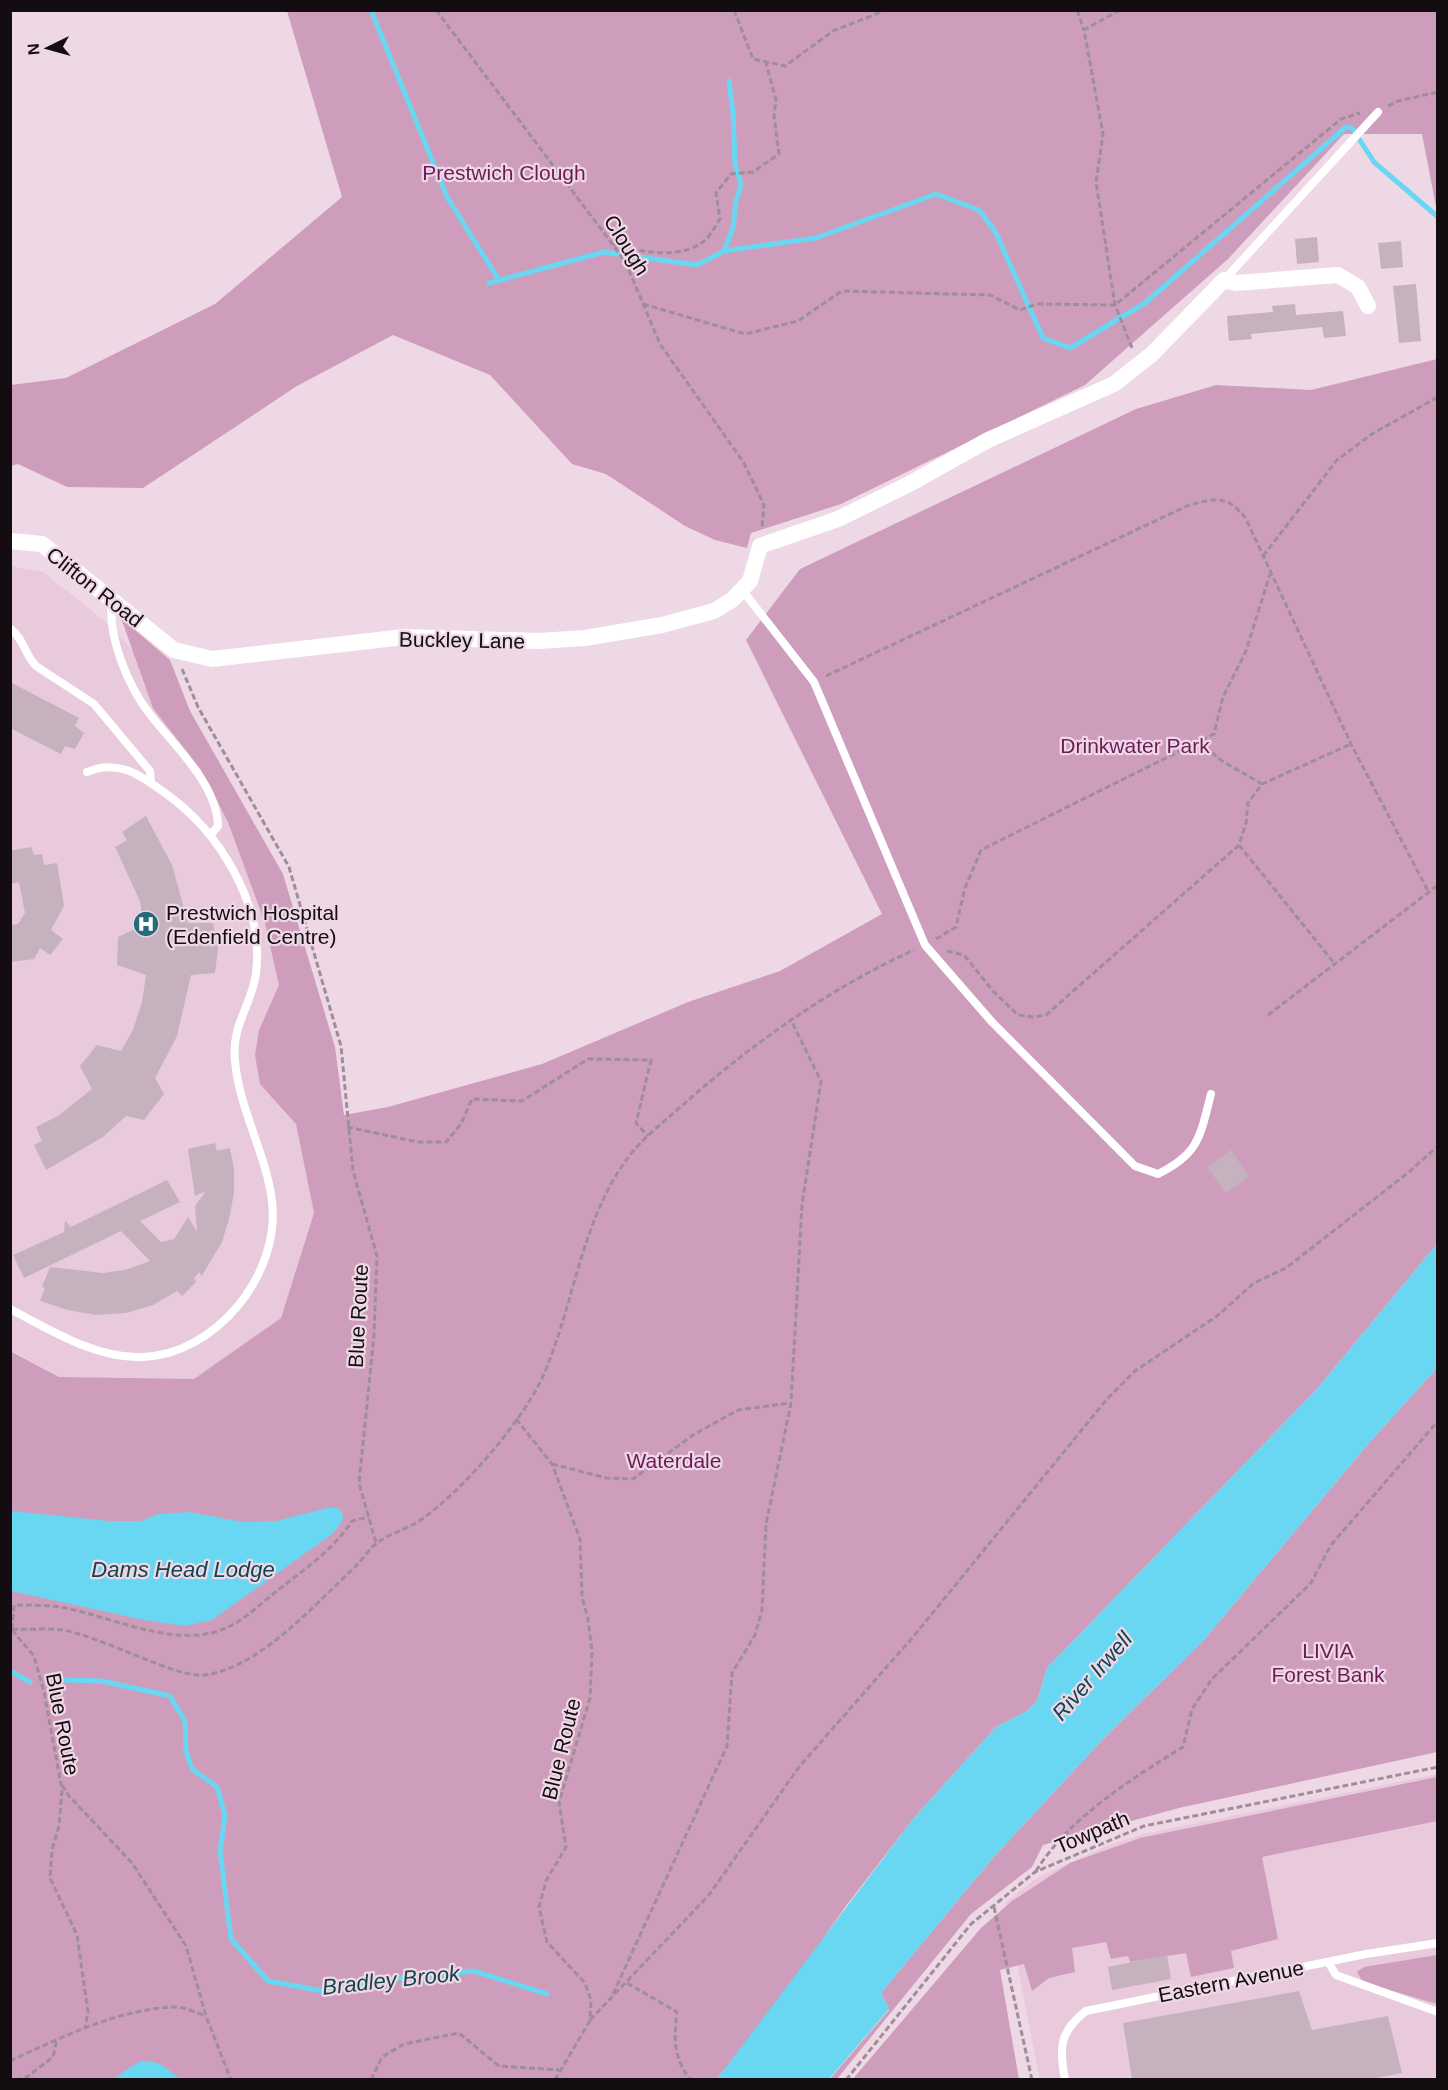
<svg xmlns="http://www.w3.org/2000/svg" width="1448" height="2090" viewBox="0 0 1448 2090" font-family="Helvetica,sans-serif">
<style>
.built{fill:#e8cadc}
.green{fill:#ce9dbc}
.water{fill:#69d7f1}
.lines{fill:none;stroke-linecap:round;stroke-linejoin:round}
.stream{stroke:#69d7f1;stroke-width:5}
.building{fill:#c6b1be}
.path{stroke:#9f8e99;stroke-width:3;stroke-dasharray:6 3;stroke-linecap:butt}
.lane{stroke:#fff;stroke-width:8}
.street{stroke:#fff;stroke-width:16}
.labels{text-anchor:middle;dominant-baseline:central;stroke-width:4.5;stroke-linejoin:round;paint-order:stroke}
.park-label{font-size:21px;fill:#6e1a58;stroke:#efd8e6}
.street-label{font-size:21px;fill:#130c11;stroke:#efd8e6}
.poi-label{font-size:21px;fill:#130c11;stroke:#efd8e6;text-anchor:start}
.water-label{font-size:22px;font-style:italic;fill:#12444f;stroke:#efd8e6}
</style>
<rect width="100%" height="100%" fill="#efd8e6"/>
<g class="built">
<path d="M10,566L43,572L106,622L147,665L269,873L296,1124L314,1213L281,1318L194,1380L59,1377L11,1350Z"/>
<path d="M1437,1774V2079H1040L1005,1903L1038,1877L1111,1844L1144,1834Z"/>
</g>
<g class="green">
<path d="M287,11H1437V212L1422,134H1344L1228,259L1085,385L841,504L751,533L747,548L715,540L685,526L606,474L572,464L490,375L393,335L297,386L143,488L67,487L18,464L11,466V385L66,378L215,304L342,197Z"/>
<path d="M1437,359V1244L1316,1390L1047,1668L1037,1701L1027,1711L996,1727L913,1819L846,1906L787,1990L717,2079H11L10,1351L59,1377L194,1379L281,1318L314,1213L296,1124L260,1084L255,1055L259,1030L279,985L265,923L228,822L201,770L153,708L121,618L170,660L190,711L283,874L335,1047L344,1115L388,1107L542,1064L688,1002L780,971L882,914L746,640L800,569L1136,409L1216,385L1311,390Z"/>
<path d="M1437,1368V1752L1179,1808L1043,1845L1032,1867L971,1914L837,2079L829,2080L889,2010L881,1993L991,1860L1103,1739L1203,1641L1368,1444Z"/>
<path d="M1437,1777V1821L1262,1857L1278,1939L1231,1951L1234,1968L1191,1977L1186,1953L1130,1962L1128,1956L1111,1959L1106,1942L1072,1948L1075,1972L1049,1978L1032,1991L1024,1964L1000,1970L1019,2079L852,2080L981,1928L1012,1901L1070,1863L1140,1838Z"/>
<path d="M1437,1955V2004L1363,1982L1357,1972L1364,1967Z"/>
</g>
<g class="water">
<path d="M1437,1244V1368L1368,1444L1203,1641L1103,1739L991,1860L881,1993L889,2009L829,2079H717L913,1819L996,1727L1027,1711L1037,1701L1047,1668L1316,1390Z"/>
<path d="M327,1508H337L343,1513L342,1522L332,1534L212,1620L185,1626L144,1620L11,1591V1511L109,1521H141L158,1514L189,1512L243,1522L276,1521Z"/>
<path d="M140,2061C165,2061 163,2068 181,2079H113Z"/>
</g>
<g class="lines">
<g class="stream">
<path d="M371,10L447,197L499,280"/>
<path d="M724,251L733,228L736,201L741,184L735,164L733,113L729,81"/>
<path d="M489,283L604,252L697,265L724,251L816,238L936,194L979,210L996,233L1043,338L1070,348L1145,303L1346,127L1352,128L1374,162L1438,217"/>
<path d="M10,1671L30,1682"/>
<path d="M59,1680L102,1681L170,1696L185,1721L186,1751L192,1769L217,1787L225,1815L220,1851L231,1939L268,1981L323,1991L383,1980L474,1971L547,1994"/>
</g>
</g>
<g class="building">
<path d="M1317,237L1319,262L1297,264L1295,239Z"/>
<path d="M1401,241L1403,267L1381,269L1378,243Z"/>
<path d="M1416,284L1421,341L1399,343L1393,286Z"/>
<path d="M1295,304L1296,315L1343,311L1346,336L1324,338L1322,327L1251,334L1252,339L1229,341L1227,316L1273,312L1272,306Z"/>
<path d="M10,682L79,718L75,726L84,733L75,749L65,746L61,754L10,728Z"/>
<path d="M146,816L172,865L188,923H213L218,948L215,973L191,975L177,1036L155,1078L164,1094L144,1120L126,1116L103,1137L46,1170L34,1145L42,1141L36,1127L58,1116L92,1089L80,1066L97,1045L121,1051L133,1030L142,1002L146,975L117,965L118,937L144,925L140,901L115,847L127,840L122,832Z"/>
<path d="M31,847L34,855L42,854L44,865L57,863L64,906L51,930L63,939L50,955L40,948L34,959L10,962V925L18,924L25,913L19,882L10,884V851Z"/>
<path d="M215,1143L217,1151L230,1148L234,1169V1193L229,1219L222,1242L201,1277L200,1272L194,1278L196,1282L182,1296L177,1291L153,1305L126,1313L96,1315L68,1310L40,1301L45,1288L42,1287L50,1267L103,1273L125,1270L150,1261L121,1231L24,1278L13,1255L64,1232L65,1221L71,1227L167,1180L180,1202L140,1221L161,1242L174,1239L188,1217L197,1232L195,1206L206,1191L195,1196L188,1149Z"/>
<path d="M1231,1150L1249,1176L1226,1193L1207,1167Z"/>
<path d="M1167,1955L1171,1979L1112,1990L1108,1967Z"/>
<path d="M1299,1991L1312,2030L1388,2016L1402,2073L1371,2079H1132L1123,2023Z"/>
</g>
<g class="lines">
<g class="path">
<path d="M436,10L625,261L660,344L744,463L764,505L762,528"/>
<path d="M734,10L753,59L785,66L833,31L886,10"/>
<path d="M1077,10L1084,30"/>
<path d="M1120,10L1084,30L1103,134L1096,182L1115,305L1132,348"/>
<path d="M1388,106L1398,101L1438,92"/>
<path d="M613,244C641,252 677,260 703,242C710,237 715,226 720,219L716,193L731,174L753,172L779,154L774,116L776,100L766,63"/>
<path d="M643,304L745,334L798,321L842,291L990,295L1020,310L1037,304L1115,305L1341,119L1360,113"/>
<path d="M1263,556L1337,460L1372,434L1438,397"/>
<path d="M182,669L198,707L289,867L341,1046L353,1171L377,1256L374,1335L359,1483L376,1543"/>
<path d="M826,676L1189,505C1216,498 1229,495 1246,519L1351,744L1428,891"/>
<path d="M1198,741L1222,761L1262,784"/>
<path d="M1239,845L1334,963"/>
<path d="M936,939L956,927L965,888L981,850L1214,734L1223,697L1246,651L1270,574"/>
<path d="M947,951L964,955L993,991L1018,1015L1033,1017L1046,1015L1239,845L1246,823L1248,803L1262,784L1351,744"/>
<path d="M1268,1015L1438,885"/>
<path d="M347,1127L418,1142H446L461,1124L472,1099L522,1101L588,1059L651,1060L636,1123L648,1136"/>
<path d="M516,1419L552,1464L580,1539L582,1597L588,1619L592,1652L590,1698L559,1802L566,1847L546,1881L539,1907L547,1942L585,1983L591,2000L590,2020"/>
<path d="M552,1464L606,1478L633,1479L693,1435L738,1410L790,1403"/>
<path d="M12,1629C28,1630 46,1628 62,1630C99,1635 177,1679 205,1675C261,1667 316,1603 356,1566C363,1559 369,1549 377,1543C390,1533 408,1529 422,1519C462,1491 523,1421 543,1376C575,1304 580,1220 630,1155C646,1135 666,1120 685,1103C753,1043 832,987 914,950"/>
<path d="M12,1629L14,1605C30,1605 45,1605 60,1607C107,1615 171,1647 218,1631C241,1624 260,1604 278,1590C305,1569 333,1550 352,1521L369,1517"/>
<path d="M12,1630L34,1656L44,1692L62,1790L59,1826L52,1850L50,1878L77,1935L88,2012L85,2028"/>
<path d="M62,1785L69,1796L132,1863L186,1946L206,2016L231,2080"/>
<path d="M1036,1871C1069,1818 1131,1779 1183,1747L1192,1709L1212,1679L1311,1583L1331,1545L1438,1421"/>
<path d="M994,1907L1032,2080"/>
<path d="M627,1983L677,2012C674,2038 673,2059 691,2080"/>
<path d="M613,1994L727,1746L732,1673L755,1635L762,1610L766,1524L791,1403L802,1205L821,1081L792,1022"/>
<path d="M590,2020L709,1895L799,1767L913,1637L1107,1399L1135,1371L1217,1316L1254,1283L1286,1268L1409,1172L1438,1146"/>
<path d="M10,2061C62,2037 118,2009 175,2007C185,2007 197,2013 206,2016"/>
<path d="M16,2080L27,2077L53,2057L57,2039"/>
<path d="M371,2080L382,2057L404,2044L459,2033L499,2066L559,2070"/>
<path d="M555,2080L591,2019"/>
<path d="M846,2080L971,1924L1035,1872L1144,1826L1438,1767"/>
</g>
<g class="lane">
<path d="M1224,280L1378,112"/>
<path d="M743,591L814,682L925,945L992,1022L1135,1166L1158,1174C1200,1153 1200,1136 1211,1094"/>
<path d="M112,601C107,635 128,686 149,713C173,745 217,783 218,826L211,834"/>
<path d="M10,628C26,642 24,654 36,666L94,704L150,771L151,783"/>
<path d="M10,1309C49,1329 96,1359 141,1357C217,1355 281,1273 272,1201C266,1153 239,1109 235,1061C231,1026 251,1006 256,974C265,905 219,831 165,793C139,774 118,759 87,772"/>
<path d="M1328,1962L1336,1975L1438,2012"/>
<path d="M1065,2080C1059,2048 1059,2032 1086,2011L1366,1954L1438,1943"/>
</g>
<path class="street" d="M10,541L42,544L174,650L212,659L404,637L539,641L585,638L662,625L714,611L732,600L750,581L760,546L838,519L911,483L988,440L1114,384L1152,354L1224,280L1236,283L1338,275L1358,287L1368,306"/>
</g>
<defs>
<g id="hospital-disc" transform="scale(1.35)"><circle r="9.5" fill="#266b7b" stroke="#efd8e6"/><path d="M-5-5h3v3.5h4V-5h3V5h-3V1.5h-4V5h-3Z" fill="#fff"/></g>
</defs>
<g fill-rule="evenodd">
<use href="#hospital-disc" x="146" y="924"/>
</g>
<g class="labels">
<g class="park-label">
<text x="504" y="172">Prestwich Clough</text>
<text x="1135" y="745">Drinkwater Park</text>
<text x="674" y="1460">Waterdale</text>
<text x="1328" y="1650">LIVIA<tspan x="1328" dy="24">Forest Bank</tspan></text>
</g>
<g class="street-label">
<text transform="translate(627 245) rotate(58)">Clough</text>
<text transform="translate(95 587) rotate(38)">Clifton Road</text>
<text transform="translate(462 640) rotate(1)">Buckley Lane</text>
<text transform="translate(358 1316) rotate(-87)">Blue Route</text>
<text transform="translate(63 1724) rotate(79)">Blue Route</text>
<text transform="translate(561 1749) rotate(-76)">Blue Route</text>
<text transform="translate(1092 1832) rotate(-23)">Towpath</text>
<text transform="translate(1231 1981) rotate(-11)">Eastern Avenue</text>
</g>
<g class="poi-label">
<text x="166" y="912">Prestwich Hospital<tspan x="166" dy="24">(Edenfield Centre)</tspan></text>
</g>
<g class="water-label">
<text x="183" y="1569">Dams Head Lodge</text>
<text transform="translate(1092 1676) rotate(-49)">River Irwell</text>
<text transform="translate(391 1980) rotate(-6)">Bradley Brook</text>
</g>
</g>
<rect width="1448" height="2090" fill="none" stroke="#130c11" stroke-width="24"/>
<g transform="translate(48 48) rotate(265)" stroke="#efd8e6" stroke-width="4.5" paint-order="stroke">
<path d="M0-4.5L10 22L0 15L-10 22Z" fill="#130c11"/>
<text y="-9" font-size="16" font-weight="bold" text-anchor="middle" fill="#130c11">N</text>
</g>
</svg>
